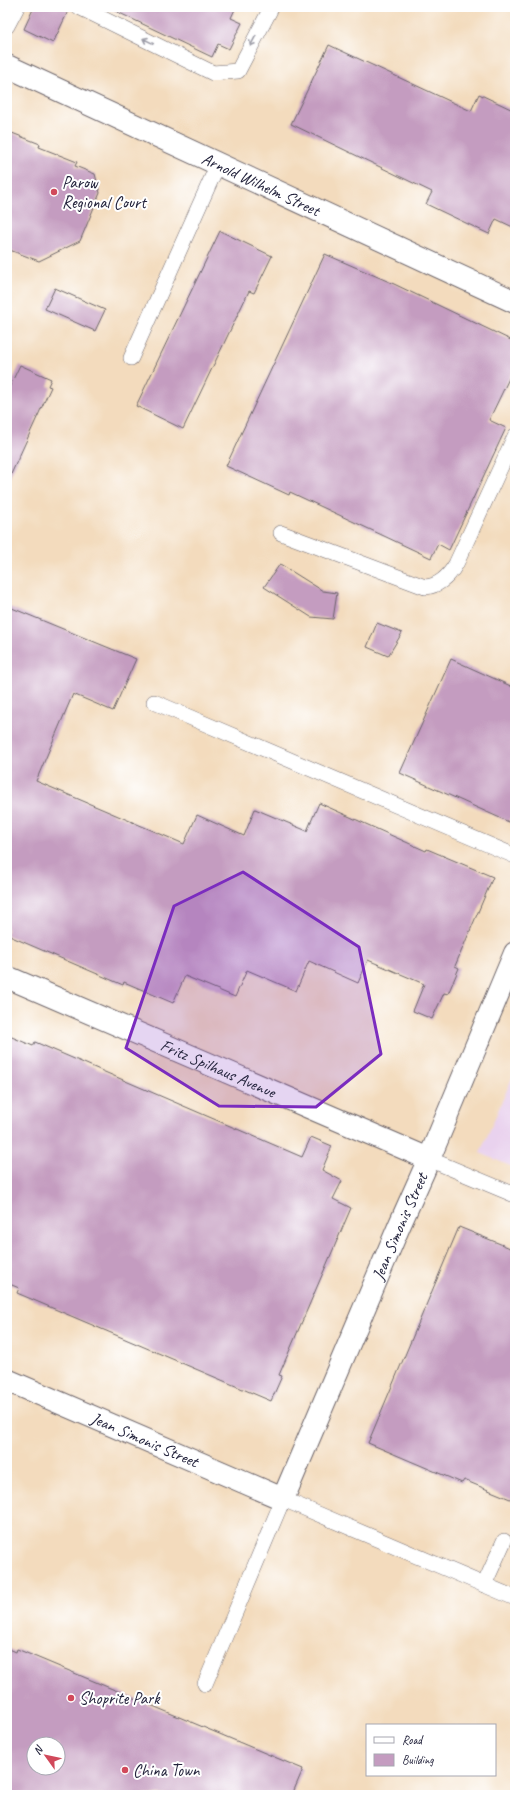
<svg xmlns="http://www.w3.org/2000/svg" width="522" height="1802" viewBox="0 0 522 1802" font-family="Caveat,sans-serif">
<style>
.built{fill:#e9d2ee}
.building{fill:#c49cc0;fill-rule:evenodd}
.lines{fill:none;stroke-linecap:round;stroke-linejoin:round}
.service-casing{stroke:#6b6368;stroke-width:16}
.minor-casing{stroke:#6b6368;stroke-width:24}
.service{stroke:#fff;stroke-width:15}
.minor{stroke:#fff;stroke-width:22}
.oneway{stroke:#9c9ca7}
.marked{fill:#7b2cbf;fill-opacity:0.2;stroke:#7b2cbf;stroke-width:3;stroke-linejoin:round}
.poi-dot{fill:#d1495b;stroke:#fff;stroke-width:1.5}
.labels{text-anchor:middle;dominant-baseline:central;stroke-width:4;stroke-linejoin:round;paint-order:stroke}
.poi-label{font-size:17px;fill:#22223b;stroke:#fff;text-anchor:start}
.street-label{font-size:17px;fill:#22223b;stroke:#fff}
</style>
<rect width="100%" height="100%" fill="#fff"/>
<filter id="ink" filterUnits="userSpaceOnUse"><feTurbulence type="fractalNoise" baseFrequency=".025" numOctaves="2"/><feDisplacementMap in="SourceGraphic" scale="8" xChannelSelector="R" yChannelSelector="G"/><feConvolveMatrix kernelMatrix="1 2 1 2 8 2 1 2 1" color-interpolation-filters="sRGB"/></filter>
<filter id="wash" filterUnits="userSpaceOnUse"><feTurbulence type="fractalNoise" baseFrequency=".012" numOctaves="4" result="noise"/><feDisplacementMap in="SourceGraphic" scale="16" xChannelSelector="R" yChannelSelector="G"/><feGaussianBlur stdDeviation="0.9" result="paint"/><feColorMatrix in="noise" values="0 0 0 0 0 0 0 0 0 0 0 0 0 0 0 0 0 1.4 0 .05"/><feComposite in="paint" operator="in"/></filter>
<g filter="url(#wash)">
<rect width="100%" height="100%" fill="#f3dbbd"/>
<path class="built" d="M515,1071V1168L480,1153Z"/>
<g id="blocks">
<g class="building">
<path d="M34,7H70L53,43L24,29Z"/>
<path d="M107,7H236L231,18L242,23L229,49L218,44L212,57Z"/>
<path d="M329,45L471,111L479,94L515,111V228L496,219L489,234L426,204L432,192L291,124Z"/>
<path d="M7,131L40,144L39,147L77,162L75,166L95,174L100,193L80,241L39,261L7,249Z"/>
<path d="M220,231L272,256L254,293L249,291L183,429L136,406Z"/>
<path d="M325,254L394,284L515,342V366L489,420L506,428L449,550L438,544L431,558L290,492L289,495L226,466Z"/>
<path d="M55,288L105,310L95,331L45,309Z"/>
<path d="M20,365L51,379L48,386L51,387L7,483V392Z"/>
<path d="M280,564L323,591L337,593L333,619L311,617L264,587Z"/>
<path d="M7,606L136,659L113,711L73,694L36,781L184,844L197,815L244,836L255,809L307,831L319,803L426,851L427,849L493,877L455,966L459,968L448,994L444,993L432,1019L413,1011L424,984L368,960L358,983L309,961L296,991L247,970L235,997L185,976L173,1003L124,982L123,985L7,935Z"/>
<path d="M377,623L402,633L388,656L367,647Z"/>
<path d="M451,659L515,688V809L509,822L400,773Z"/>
<path d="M7,1035L33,1046L35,1042L302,1157L311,1137L332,1146L322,1170L342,1181L333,1199L351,1208L279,1375L282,1376L271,1401L17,1293L19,1288L7,1283Z"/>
<path d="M459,1227L515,1250V1501L464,1480L462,1483L368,1443Z"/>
<path d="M7,1648L16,1652L17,1649L303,1769L292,1795H7ZM34,1744H58V1768H34Z"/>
</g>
</g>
</g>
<g filter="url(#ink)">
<use href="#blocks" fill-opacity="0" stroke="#6b6368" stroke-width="1"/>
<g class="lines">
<g class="service-casing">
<g id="service">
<path d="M79,7L213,73L238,71L270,10L269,7"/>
<path d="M7,26L17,7"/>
<path d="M131,358L218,164"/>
<path d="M281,533L425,587C440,586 449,576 456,564L515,436"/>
<path d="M154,702L515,856"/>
<path d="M429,1159L515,1195"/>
<path d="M484,1585L504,1541"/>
<path d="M205,1684L283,1499L515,1598"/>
</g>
</g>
<g class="minor-casing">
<g id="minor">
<path id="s1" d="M7,66L515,302"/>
<path id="s2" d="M7,977L429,1159"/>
<path id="s3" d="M7,1380L283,1499L400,1224L429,1159L515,953"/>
</g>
</g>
<use href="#service" class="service"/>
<use href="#minor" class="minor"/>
</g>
<defs><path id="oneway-shaft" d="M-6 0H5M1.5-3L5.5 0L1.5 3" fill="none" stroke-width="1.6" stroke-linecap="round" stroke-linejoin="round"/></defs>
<g class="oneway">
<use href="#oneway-shaft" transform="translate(148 41) rotate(-154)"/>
<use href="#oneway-shaft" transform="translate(253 41) rotate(118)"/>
</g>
</g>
<path class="marked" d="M243,872L359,947L381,1054L316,1107L219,1106L126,1048L174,906Z"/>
<g class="poi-dot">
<circle cx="54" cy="192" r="4"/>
<circle cx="71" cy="1698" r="4"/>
<circle cx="125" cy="1770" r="4"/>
</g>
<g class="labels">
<g class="poi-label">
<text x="62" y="182">Parow<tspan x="62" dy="20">Regional Court</tspan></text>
<text x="79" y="1698">Shoprite Park</text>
<text x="133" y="1770">China Town</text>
</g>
<g class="street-label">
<text stroke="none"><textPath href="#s1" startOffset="280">Arnold Wilhelm Street</textPath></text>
<text stroke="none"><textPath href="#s2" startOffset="230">Fritz Spilhaus Avenue</textPath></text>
<text stroke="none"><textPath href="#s3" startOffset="597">Jean Simonis Street</textPath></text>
<text stroke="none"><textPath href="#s3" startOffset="150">Jean Simonis Street</textPath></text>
</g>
</g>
<rect width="522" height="1802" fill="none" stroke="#fff" stroke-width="24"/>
<rect x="366" y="1724" width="130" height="52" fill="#ffffff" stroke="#a7a7b1"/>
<rect x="374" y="1737" width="20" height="6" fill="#ffffff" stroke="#a7a7b1"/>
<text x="402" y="1744" font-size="12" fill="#22223b">Road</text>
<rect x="374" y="1754" width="20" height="12" fill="#c49cc0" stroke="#a7a7b1"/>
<text x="402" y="1764" font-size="12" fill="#22223b">Building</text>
<g transform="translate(46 1756) rotate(303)"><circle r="19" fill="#ffffff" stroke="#a7a7b1"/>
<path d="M0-3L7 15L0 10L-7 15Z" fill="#d1495b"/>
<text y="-6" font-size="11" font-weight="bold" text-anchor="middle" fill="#22223b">N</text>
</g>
</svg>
